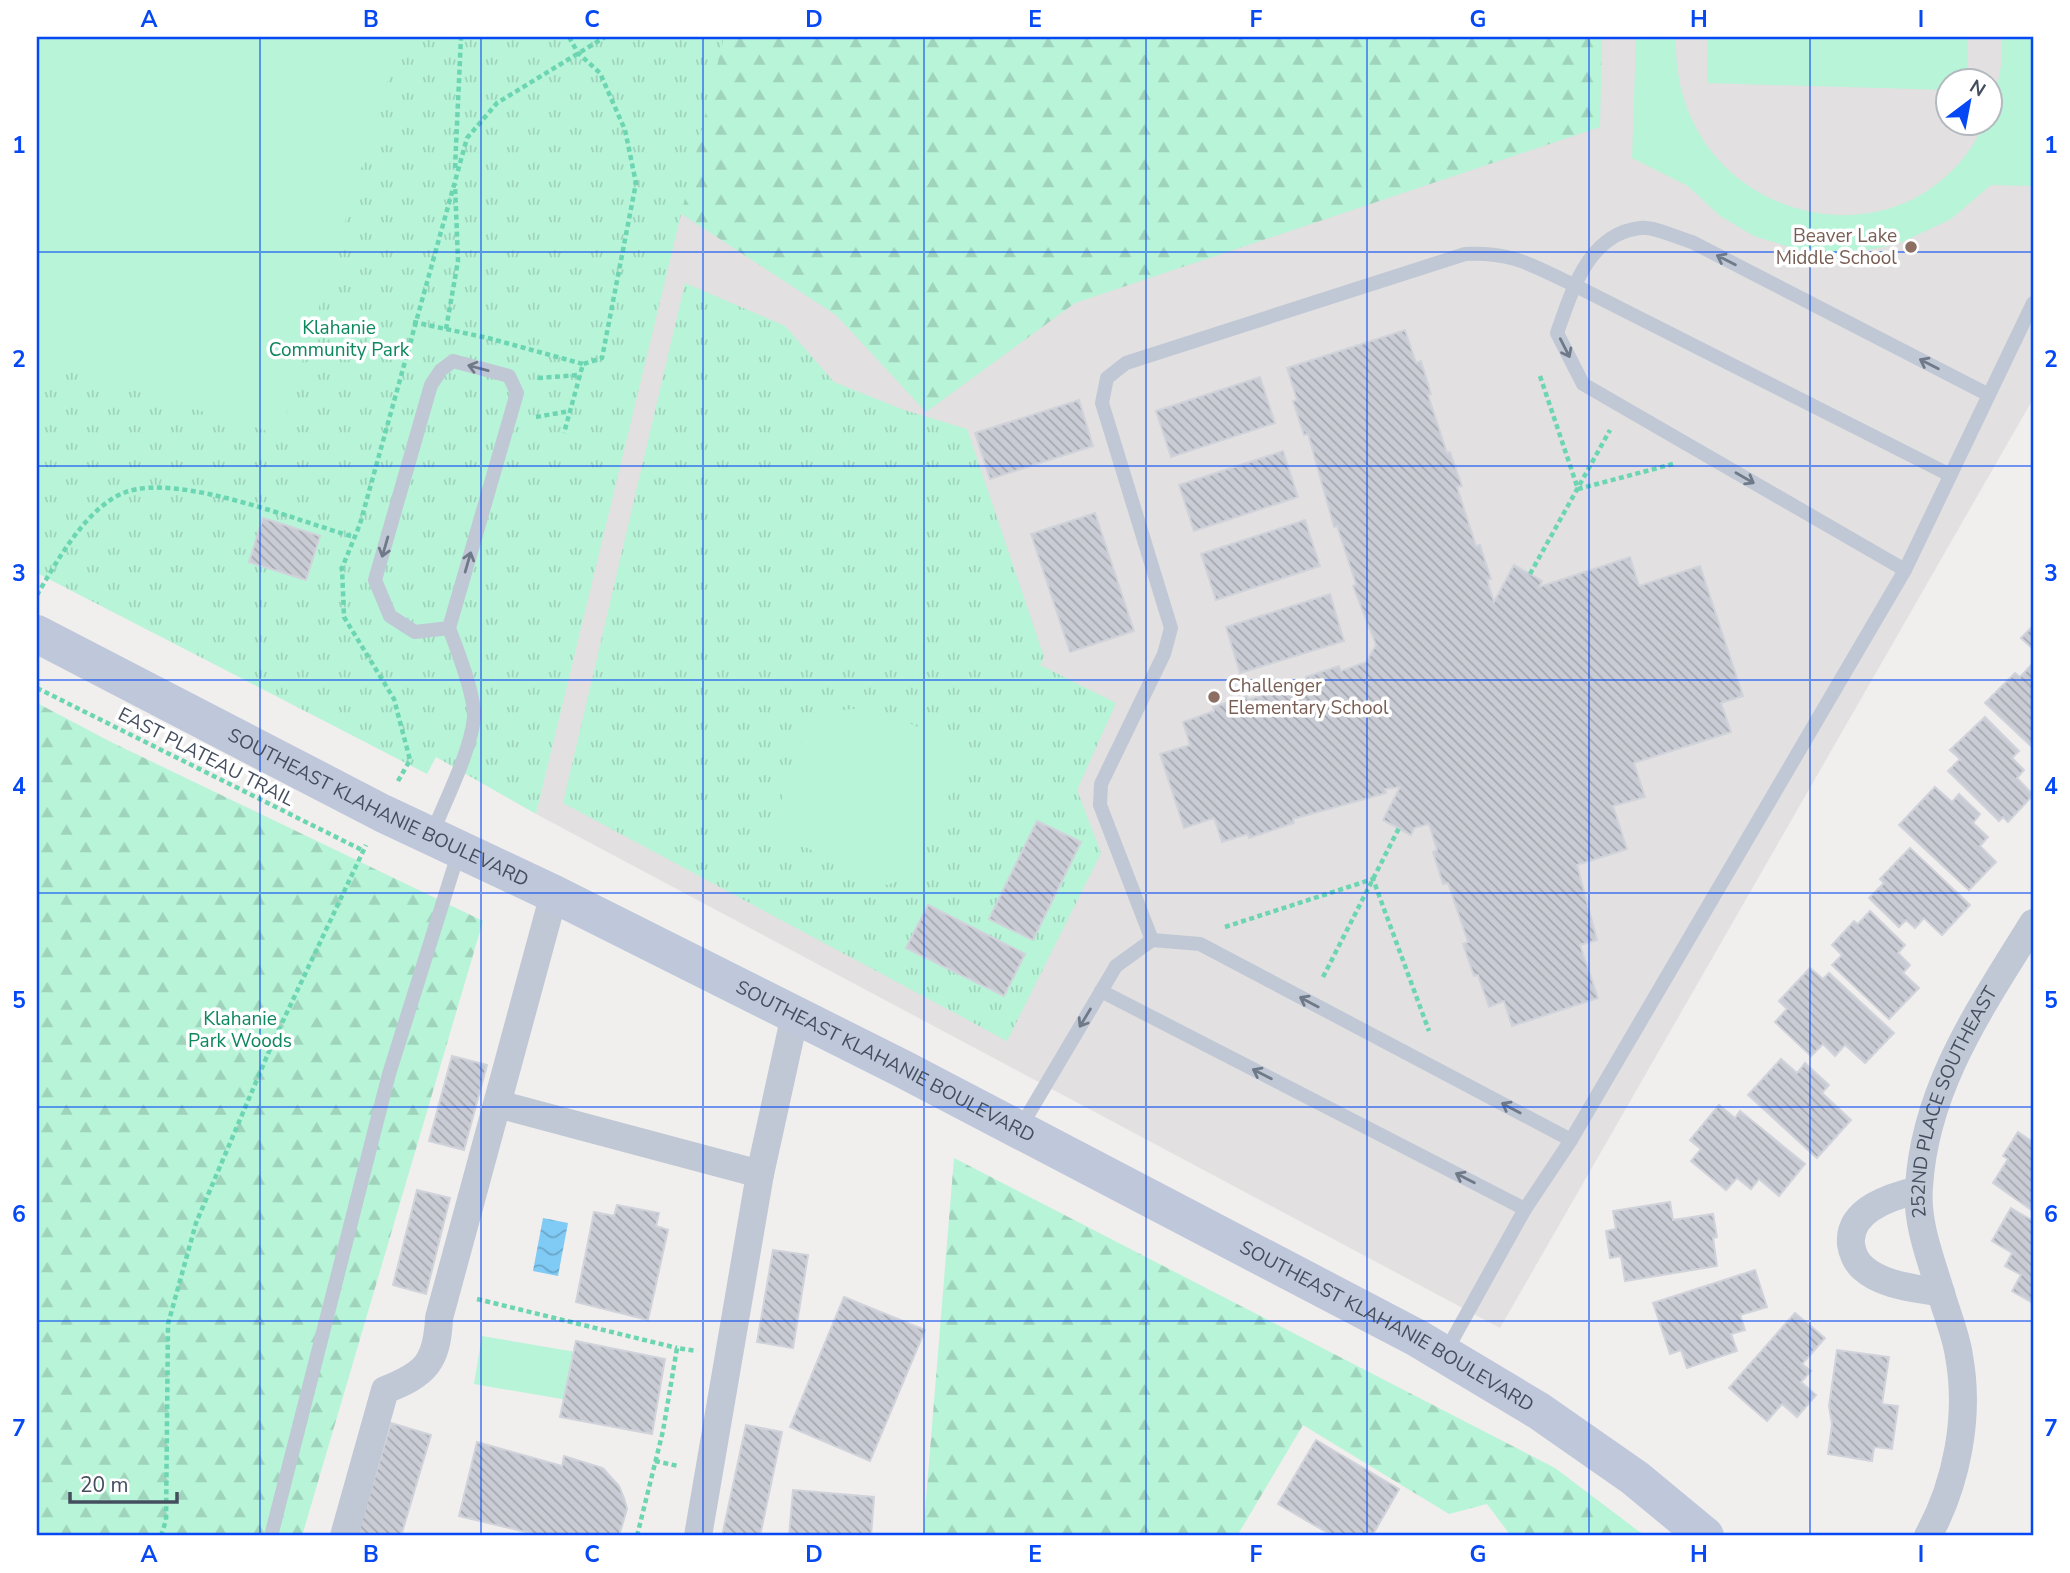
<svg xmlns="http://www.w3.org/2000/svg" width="2070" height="1573" viewBox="0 0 2070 1573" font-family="'Nunito Sans',sans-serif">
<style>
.education{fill:#e2e0e0;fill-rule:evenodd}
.forest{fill:url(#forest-firs)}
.park{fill:url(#park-tufts)}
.pitch{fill:#b7f4d8}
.water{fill:url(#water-waves)}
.building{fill:url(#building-back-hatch);stroke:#d1d3db;stroke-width:2}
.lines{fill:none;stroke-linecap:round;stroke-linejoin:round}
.path{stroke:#6cd5b2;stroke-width:4.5;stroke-dasharray:5 3.5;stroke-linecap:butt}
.lane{stroke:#c0c8d5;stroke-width:14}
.street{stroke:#c0c8d5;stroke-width:28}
.secondary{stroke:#bfc7da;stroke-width:38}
.oneway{stroke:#6f7988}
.grid{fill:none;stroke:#0648f4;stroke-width:2;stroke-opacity:0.55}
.education-dot{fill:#8d6e63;stroke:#fff;stroke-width:2.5}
.labels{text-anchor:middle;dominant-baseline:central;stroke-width:7;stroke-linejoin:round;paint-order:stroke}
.education-label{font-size:19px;fill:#785e54;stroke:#fff;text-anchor:end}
.park-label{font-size:19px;fill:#0d875d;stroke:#fff}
.street-label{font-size:19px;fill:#444e5e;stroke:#fff}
.neatline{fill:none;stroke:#0648f4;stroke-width:2.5}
.grid-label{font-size:23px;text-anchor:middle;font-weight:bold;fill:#0648f4}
</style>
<defs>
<pattern id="forest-firs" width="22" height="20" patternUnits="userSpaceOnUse" patternTransform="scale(1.75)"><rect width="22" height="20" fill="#b7f4d8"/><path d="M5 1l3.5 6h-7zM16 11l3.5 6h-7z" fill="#9fd3bc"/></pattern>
<pattern id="park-tufts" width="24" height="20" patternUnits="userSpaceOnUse" patternTransform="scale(1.75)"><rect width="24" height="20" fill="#b7f4d8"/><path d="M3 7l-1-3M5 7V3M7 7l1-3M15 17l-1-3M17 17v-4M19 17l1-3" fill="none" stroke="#9fd3bc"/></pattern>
<pattern id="water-waves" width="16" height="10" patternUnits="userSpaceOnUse" patternTransform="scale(1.75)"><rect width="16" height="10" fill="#80cbf5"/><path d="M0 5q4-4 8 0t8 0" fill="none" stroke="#6aa7ca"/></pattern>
<pattern id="building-back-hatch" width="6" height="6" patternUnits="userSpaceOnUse" patternTransform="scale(1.75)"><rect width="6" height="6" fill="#caccd5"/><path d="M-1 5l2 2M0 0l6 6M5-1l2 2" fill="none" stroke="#a6a8b0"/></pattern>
</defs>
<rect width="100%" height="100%" fill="#f1eeee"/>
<path class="education" d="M722,37H2033V399L1500,1328L536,814ZM1948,80H1990V122H1948Z"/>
<g class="forest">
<path d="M722,37H1602L1600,127L1075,303L926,412L836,315L680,213Z"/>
<path d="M37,703L111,742L483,921L302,1536H37Z"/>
<path d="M954,1158L1555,1468L1645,1536H1511L1487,1504L1449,1514L1303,1425L1237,1536H923Z"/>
</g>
<g class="park">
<path d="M37,37H724L536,814L436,757L427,774L37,573Z"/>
<path d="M685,283L785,326L834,382L904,410L967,429L1044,657L1040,665L1116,703L1077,790L1101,853L1007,1041L563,803Z"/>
</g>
<g class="pitch">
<path d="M37,37H401L280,435L37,361Z"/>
<path d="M1636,37H1676C1670,222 1910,283 1985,123L1990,122L2001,66V37H2033V186L1991,185L1951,219L1898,244L1857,252L1825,253L1796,249L1754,236L1720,216L1688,186L1632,158Z"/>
<path d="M1708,37H1968L1967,80H1948L1947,90L1707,83Z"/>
<path d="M863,708C900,718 939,731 963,762L915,874L887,885L777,834C781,796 792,730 831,713C840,709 854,709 863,708Z"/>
<path d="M482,1336L576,1352L568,1400L474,1384Z"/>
</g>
<path class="water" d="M543,1218L568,1223L558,1276L533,1271Z"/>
<g class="building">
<path d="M1405,330L1416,363L1421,361L1431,394L1428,395L1447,453L1450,452L1462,486L1457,487L1476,546L1480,545L1491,579L1487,580L1494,602L1514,565L1542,581L1539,587L1630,557L1639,586L1700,566L1743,696L1721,703L1731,732L1634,763L1645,797L1613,806L1627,849L1577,865L1597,940L1580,945L1598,998L1512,1026L1504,1001L1489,1007L1478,975L1474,976L1463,944L1468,942L1448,883L1443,884L1433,852L1437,850L1429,824L1414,828L1411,835L1383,820L1400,787L1385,789L1386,793L1293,819L1294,823L1249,838L1248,834L1222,842L1214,818L1184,828L1160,754L1190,745L1183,722L1214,711L1213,707L1247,696L1248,700L1307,681L1306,677L1339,666L1341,671L1366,662L1376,645L1353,586L1356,584L1337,526L1334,527L1308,434L1304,435L1293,401L1297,400L1287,368Z"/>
<path d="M1260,377L1275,423L1171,457L1156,411Z"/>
<path d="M1079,400L1093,446L990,479L975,433Z"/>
<path d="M1283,451L1298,497L1194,531L1179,485Z"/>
<path d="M1095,513L1134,631L1070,652L1031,534Z"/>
<path d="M263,518L320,536L306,580L249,562Z"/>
<path d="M1305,520L1320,566L1216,600L1201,554Z"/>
<path d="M1330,594L1344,641L1240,673L1226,627Z"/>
<path d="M2033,626V649L2021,638Z"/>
<path d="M2033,663V748L1985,703L2015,673L2020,677Z"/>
<path d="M1985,717L2019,751L2012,758L2024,770L2017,778L2033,795L2008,822L2003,817L1999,821L1948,771L1960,759L1950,750Z"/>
<path d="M1935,787L1952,802L1959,794L1980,814L1973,823L1988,837L1980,846L1996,862L1969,890L1899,825Z"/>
<path d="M1037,821L1081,842L1033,940L989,919Z"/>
<path d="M1910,848L1970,905L1942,935L1924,918L1915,928L1906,920L1899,927L1869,898L1884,883L1880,879Z"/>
<path d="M928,905L1025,954L1004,996L906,948Z"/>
<path d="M1870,911L1905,945L1898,953L1910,965L1903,973L1919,988L1889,1019L1832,965L1842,955L1832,945L1854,921L1858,924Z"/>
<path d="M1810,968L1823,979L1829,973L1894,1033L1865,1063L1845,1045L1835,1056L1823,1044L1811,1056L1775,1022L1787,1009L1779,1001Z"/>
<path d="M452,1056L487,1065L464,1150L429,1141Z"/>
<path d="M1781,1059L1797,1073L1805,1063L1829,1085L1822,1093L1851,1120L1817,1158L1748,1095Z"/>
<path d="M1719,1105L1735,1118L1740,1111L1805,1164L1779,1196L1759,1179L1751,1189L1737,1178L1726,1190L1691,1161L1701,1149L1690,1140Z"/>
<path d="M2018,1132L2033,1142V1211L1993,1183L2008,1159L2003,1156Z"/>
<path d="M417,1190L450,1198L426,1294L393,1285Z"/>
<path d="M1670,1202L1673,1220L1713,1214L1717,1237L1713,1238L1717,1266L1625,1281L1621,1256L1610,1258L1606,1231L1616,1229L1613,1211Z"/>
<path d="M617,1205L659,1213L656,1226L668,1230L648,1320L576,1302L594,1212L614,1216Z"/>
<path d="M2011,1208L2033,1221V1303L2012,1291L2021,1275L2005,1266L2012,1253L1992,1241Z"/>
<path d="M773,1250L808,1255L793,1348L757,1342Z"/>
<path d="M1755,1270L1767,1307L1740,1315L1745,1330L1731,1334L1737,1351L1687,1368L1681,1350L1670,1354L1653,1303Z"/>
<path d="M844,1297L925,1330L870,1461L790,1427Z"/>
<path d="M1795,1313L1825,1338L1802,1364L1811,1371L1801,1382L1816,1395L1797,1417L1782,1404L1767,1421L1729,1388Z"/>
<path d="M576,1341L665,1359L652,1434L560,1417Z"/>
<path d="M1837,1350L1889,1357L1882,1404L1898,1406L1892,1449L1874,1447L1872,1461L1828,1454L1832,1424L1829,1406Z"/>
<path d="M391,1423L431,1435L401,1536H357Z"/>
<path d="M746,1425L782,1432L760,1536H722Z"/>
<path d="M1316,1440L1399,1489L1372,1536H1333L1278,1504Z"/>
<path d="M477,1442L562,1466L564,1456L603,1468L619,1486L624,1498L627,1509L619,1536H542L459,1516Z"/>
<path d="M793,1490L874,1497L871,1536H789Z"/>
</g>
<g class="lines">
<g class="path">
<path d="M569,37L578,53L600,73L625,130L636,183L602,358L583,364"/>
<path d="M455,168L461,37"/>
<path d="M413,322L488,338L583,364L564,433"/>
<path d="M446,329L458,261L455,184"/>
<path d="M1540,376L1578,489L1673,464"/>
<path d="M538,378L579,375"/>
<path d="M536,417L570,411"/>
<path d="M1530,574L1610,430"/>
<path d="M37,595C57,561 87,506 126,492C180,473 298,521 354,537"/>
<path d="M37,688L364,851"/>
<path d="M398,781L410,760L394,699L344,617L342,568L360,524L467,138L497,103L605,37"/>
<path d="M1225,927L1373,879L1429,1031"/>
<path d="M1323,977L1399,828"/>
<path d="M477,1299L677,1348"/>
<path d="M655,1461L678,1466"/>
<path d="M161,1536L166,1520L168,1324L196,1223L273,1042L366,845"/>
<path d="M637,1536L663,1431L677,1348L697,1351"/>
</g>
<g class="lane">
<path d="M1989,395L1692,242C1678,238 1654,226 1640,228C1588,234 1572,291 1557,333L1583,384L1905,570C1947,481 1991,392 2033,303"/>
<path d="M432,834C445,801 471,751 474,717C475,695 457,649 449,628L517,393L509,376L453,361L441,370L431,385L375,580L390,616L415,632L449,628"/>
<path d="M1152,940L1100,805L1101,784L1164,654L1171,628L1102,403L1107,378L1126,363L1465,254C1514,252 1531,265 1574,285L1950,475"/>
<path d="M1101,991L1525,1209"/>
<path d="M1019,1130L1116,966L1152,940L1200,944L1571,1140"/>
<path d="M1445,1353L1525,1209L1571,1140L1905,570"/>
<path d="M271,1536L389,1074L459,851"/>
</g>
<g class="street">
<path d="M498,1104L760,1174L698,1536"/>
<path d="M760,1174L795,1015"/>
<path d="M1918,1190C1893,1196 1848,1209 1851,1244C1852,1252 1856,1262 1863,1268C1883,1286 1916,1288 1941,1293"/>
<path d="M344,1536L385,1390C426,1374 437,1362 439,1318L554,894"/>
<path id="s1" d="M1928,1536C1957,1483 1970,1416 1959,1356C1956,1334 1946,1312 1940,1290C1930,1257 1916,1222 1919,1187C1925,1086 1982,1006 2033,923"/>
</g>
<path class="secondary" id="s2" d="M37,634L382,813L554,894L903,1069L1417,1338L1539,1411L1635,1478L1705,1536"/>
</g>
<defs><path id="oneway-shaft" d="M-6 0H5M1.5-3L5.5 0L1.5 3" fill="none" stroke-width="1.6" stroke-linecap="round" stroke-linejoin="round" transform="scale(1.75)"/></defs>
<g class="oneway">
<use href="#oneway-shaft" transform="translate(1726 260) rotate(-153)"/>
<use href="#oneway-shaft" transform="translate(1565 348) rotate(63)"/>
<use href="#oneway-shaft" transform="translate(1929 364) rotate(-153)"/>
<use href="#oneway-shaft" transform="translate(478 368) rotate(-165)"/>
<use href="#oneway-shaft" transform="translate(1745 478) rotate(30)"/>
<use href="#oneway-shaft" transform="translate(385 547) rotate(106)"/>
<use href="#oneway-shaft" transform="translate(468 562) rotate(-74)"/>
<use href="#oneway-shaft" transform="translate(1309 1002) rotate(-152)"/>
<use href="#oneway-shaft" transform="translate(1085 1018) rotate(121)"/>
<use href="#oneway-shaft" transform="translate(1262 1074) rotate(-153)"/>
<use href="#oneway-shaft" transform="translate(1511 1108) rotate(-152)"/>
<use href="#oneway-shaft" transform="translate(1465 1178) rotate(-153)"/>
</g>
<path class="grid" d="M260,37V1536M481,37V1536M703,37V1536M924,37V1536M1146,37V1536M1367,37V1536M1589,37V1536M1810,37V1536M37,252H2033M37,466H2033M37,680H2033M37,893H2033M37,1107H2033M37,1321H2033"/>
<g class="education-dot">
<circle cx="1911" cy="247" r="7"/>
<circle cx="1214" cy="697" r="7"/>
</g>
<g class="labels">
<g class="education-label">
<text x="1897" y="236">Beaver Lake<tspan x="1897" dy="22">Middle School</tspan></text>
<text x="1228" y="686" text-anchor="start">Challenger<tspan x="1228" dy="22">Elementary School</tspan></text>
</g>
<g class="park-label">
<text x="339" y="328">Klahanie<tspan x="339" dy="22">Community Park</tspan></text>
<text x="240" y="1019">Klahanie<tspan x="240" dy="22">Park Woods</tspan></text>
</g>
<g class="street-label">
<text transform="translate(206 757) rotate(27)">EAST PLATEAU TRAIL</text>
<text stroke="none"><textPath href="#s2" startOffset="383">SOUTHEAST KLAHANIE BOULEVARD</textPath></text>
<text stroke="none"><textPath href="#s2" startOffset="950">SOUTHEAST KLAHANIE BOULEVARD</textPath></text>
<text stroke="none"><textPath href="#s1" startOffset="452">252ND PLACE SOUTHEAST</textPath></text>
<text stroke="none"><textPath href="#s2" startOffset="1517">SOUTHEAST KLAHANIE BOULEVARD</textPath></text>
</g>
</g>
<rect width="2070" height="1573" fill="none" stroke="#ffffff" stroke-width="77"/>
<g transform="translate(1969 102) rotate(32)"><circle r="33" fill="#ffffff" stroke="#b4b8bf" stroke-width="2"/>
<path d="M0-5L12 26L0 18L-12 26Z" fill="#0648f4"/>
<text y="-10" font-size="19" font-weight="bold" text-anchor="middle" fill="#444e5e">N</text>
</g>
<path d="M70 1492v10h107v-10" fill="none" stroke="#444e5e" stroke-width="3.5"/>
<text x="80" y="1492" font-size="21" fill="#444e5e" stroke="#ffffff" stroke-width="5" paint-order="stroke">20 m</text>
<rect x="38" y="38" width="1994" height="1496" class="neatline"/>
<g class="grid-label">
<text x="149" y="27">A</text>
<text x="371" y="27">B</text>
<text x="592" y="27">C</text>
<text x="814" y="27">D</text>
<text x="1035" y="27">E</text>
<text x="1256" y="27">F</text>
<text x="1478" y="27">G</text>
<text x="1699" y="27">H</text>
<text x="1921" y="27">I</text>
<text x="19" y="153">1</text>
<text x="2051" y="153">1</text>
<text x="19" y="367">2</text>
<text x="2051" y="367">2</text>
<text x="19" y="581">3</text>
<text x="2051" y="581">3</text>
<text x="19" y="794">4</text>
<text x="2051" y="794">4</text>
<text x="19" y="1008">5</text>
<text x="2051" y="1008">5</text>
<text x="19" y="1222">6</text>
<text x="2051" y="1222">6</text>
<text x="19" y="1436">7</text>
<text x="2051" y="1436">7</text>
<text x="149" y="1562">A</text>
<text x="371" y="1562">B</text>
<text x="592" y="1562">C</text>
<text x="814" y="1562">D</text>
<text x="1035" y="1562">E</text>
<text x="1256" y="1562">F</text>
<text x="1478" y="1562">G</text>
<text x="1699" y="1562">H</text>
<text x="1921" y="1562">I</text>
</g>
</svg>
